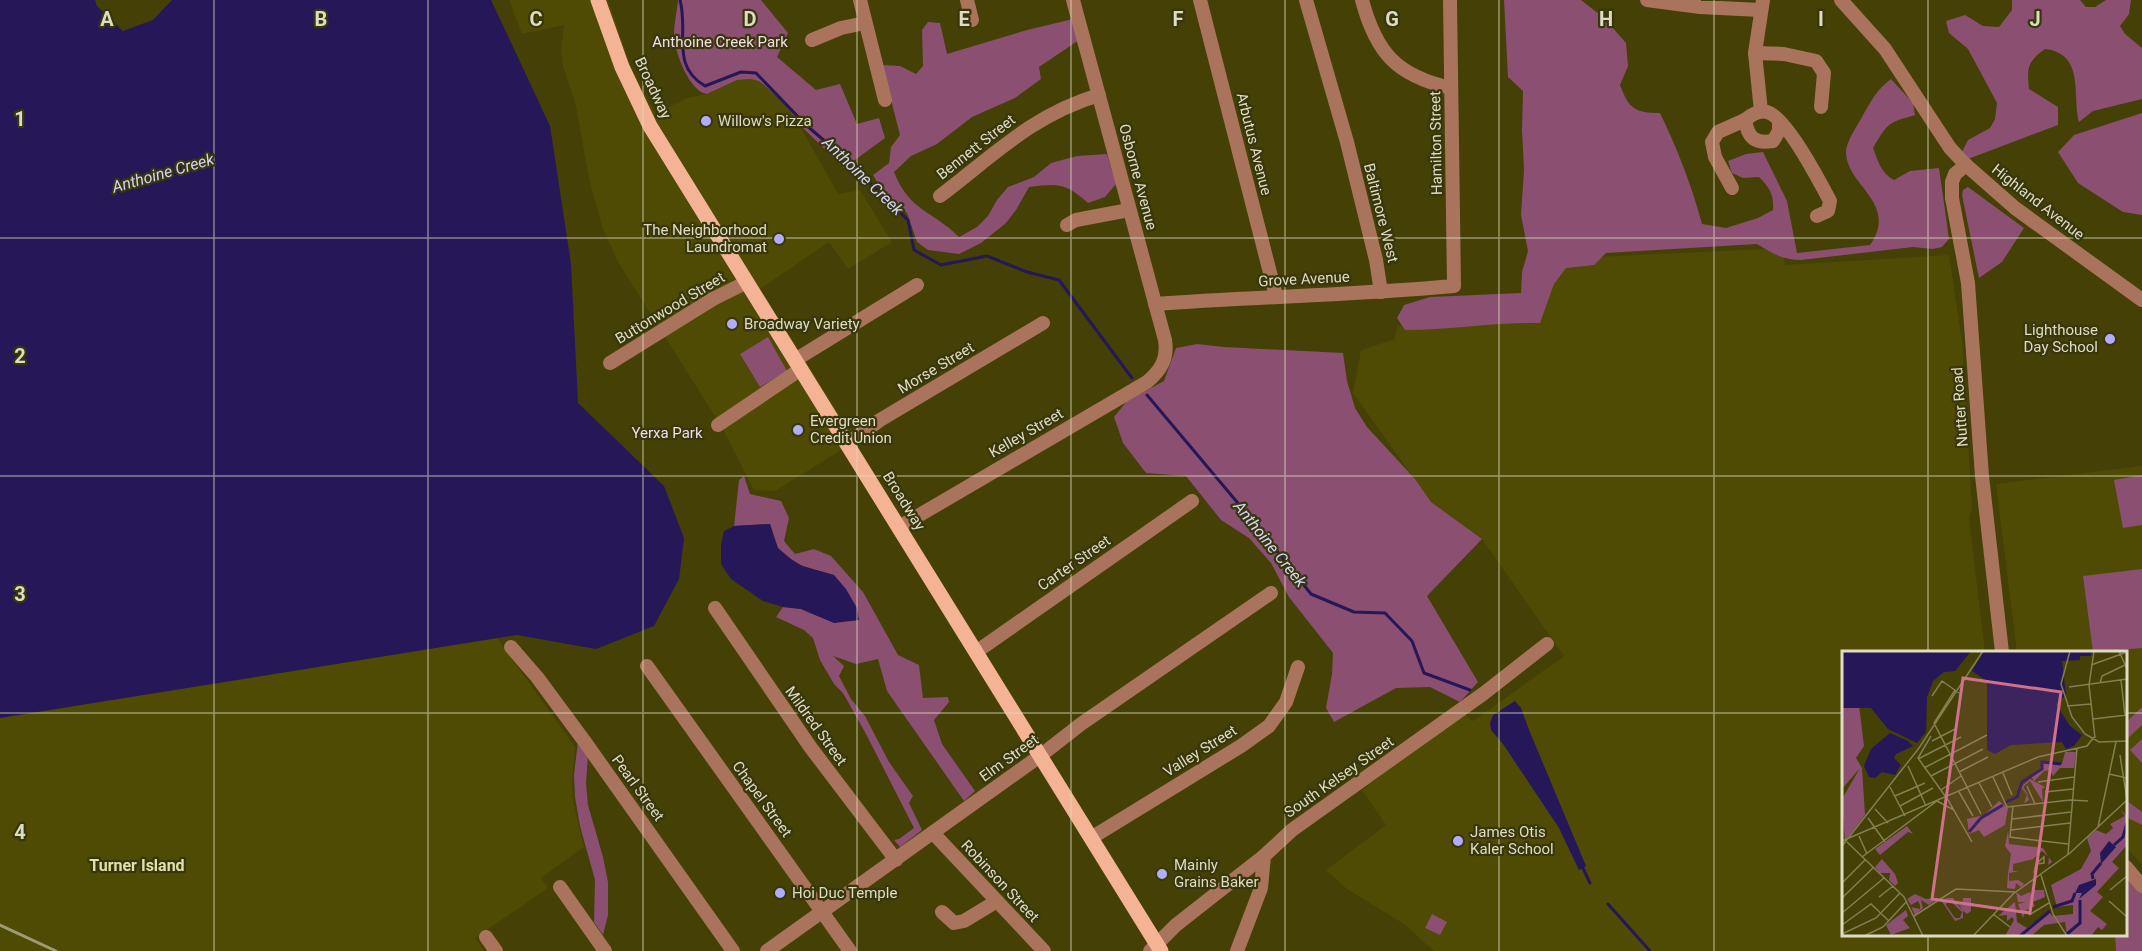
<svg xmlns="http://www.w3.org/2000/svg" width="2142" height="951" viewBox="0 0 2142 951" font-family="Roboto,sans-serif">
<style>
.built{fill:#4f4b04}
.green{fill:#8b4f71}
.water{fill:#251758}
.lines{fill:none;stroke-linecap:round;stroke-linejoin:round}
.stream{stroke:#251758;stroke-width:3}
.minor{stroke:#a9745b;stroke-width:14}
.major{stroke:#f5b395;stroke-width:15}
.rail{stroke:#9d9b73;stroke-width:3}
.grid{fill:none;stroke:#deddc1;stroke-width:1.5;stroke-opacity:0.55}
.poi-dot{fill:#b1adfa;stroke:#38360c;stroke-width:2}
.labels{text-anchor:middle;dominant-baseline:central;stroke-width:4.5;stroke-linejoin:round;paint-order:stroke}
.park-label{font-size:15px;fill:#f2dce7;stroke:#38360c}
.street-label{font-size:15px;fill:#deddc1;stroke:#38360c}
.poi-label{font-size:15px;fill:#deddc1;stroke:#38360c;text-anchor:start}
.water-label{font-size:16px;font-style:italic;fill:#d4d3fd;stroke:#38360c}
.neighbourhood-label{font-size:16px;font-weight:bold;fill:#e2e0a7;stroke:#38360c}
.inset-river{fill:none;stroke:#251758;stroke-width:3}
.inset-road{fill:none;stroke:#827f51;stroke-width:1.5}
.view{fill:#cf7189;fill-opacity:0.15;stroke:#cf7189;stroke-width:3}
.inset-edge{fill:none;stroke:#deddc1;stroke-width:3}
.grid-label{font-size:20px;text-anchor:middle;font-weight:bold;fill:#deddc1;stroke:#38360c;stroke-width:4.5;stroke-linejoin:round;paint-order:stroke}
</style>
<rect width="100%" height="100%" fill="#444006"/>
<g class="built">
<path d="M509,0H608L631,67L655,114L687,98L708,94L737,80L750,79L759,81L790,108L838,194L860,190L892,242L848,269L829,242L760,289L856,441L775,491L754,490L723,429L618,262L603,229L589,179L576,106L563,66L561,50L564,25L522,34Z"/>
<path d="M1783,248L1785,265L1949,255L1962,341L1972,509L1969,518L1985,652H1844V934H2126L2138,951H1434L1404,924L1347,889L1326,870L1386,825L1362,790L1464,714L1473,721L1564,656L1482,539L1431,502L1353,393L1361,350L1395,339L1397,326L1536,317L1534,260Z"/>
<path d="M2142,466V865L2126,847V652H2017L1996,484Z"/>
<path d="M497,638L575,747L572,782L573,802L584,847L541,878L548,888L475,938L484,951H0V717Z"/>
</g>
<g class="green">
<path d="M678,0H761L788,33L777,57L816,90L840,84L857,124L879,118L885,138L844,168L801,126L787,105L759,81L750,79L737,80L707,94C691,92 678,59 675,44C672,31 677,13 678,0Z"/>
<path d="M1504,0H1581L1604,18L1626,43L1628,66L1620,85C1629,109 1635,113 1660,113C1677,148 1692,186 1702,224L1726,228L1758,218L1773,210C1774,195 1770,188 1759,177L1743,178L1732,173L1728,161L1746,154L1763,152L1787,201L1797,253L1870,245C1899,203 1847,186 1846,153C1846,141 1858,125 1863,115C1874,97 1875,92 1891,79L1913,103L1915,115C1887,123 1888,123 1873,148C1878,161 1881,173 1894,180L1910,171L1939,168L1949,239L1942,247L1933,249L1913,247L1801,260C1783,260 1772,253 1757,244L1606,253L1594,265L1566,268L1554,284L1540,323C1495,322 1450,330 1405,330L1397,318L1404,305L1430,297L1521,293L1522,272L1528,251L1521,215L1524,170L1522,130L1523,91L1508,77Z"/>
<path d="M2012,0H2080L2086,7H2095L2106,0H2131L2129,14L2120,26L2125,34L2142,48V99L2093,111L2079,122C2072,94 2085,54 2045,49C2027,62 2027,68 2029,89L2058,107V125L1968,159L1962,152L1968,140L1990,128L1995,119L1997,103L1968,49L1949,33L1946,21L1965,15L1983,26L1999,27L2012,10Z"/>
<path d="M1073,19L1079,40L1039,67L1041,79L1015,98L972,117L937,144L911,156L894,172C910,212 932,210 959,237L977,227L988,216L997,200L1008,187L1034,177L1051,163L1077,156L1107,154L1116,184L1105,197L1088,203C1066,183 1058,183 1029,187L1016,210L1006,223L981,243L959,254L928,250L917,242L907,213L882,190L873,175L889,163L891,147L900,135L882,65L900,66L916,74L923,66L922,30L928,22L940,23L947,54L1027,30Z"/>
<path d="M2142,113V215L2123,212L2078,183L2058,152L2074,135Z"/>
<path d="M1968,187L2024,228L2002,262L1979,278L1962,195L1963,190Z"/>
<path d="M768,337L787,371L760,387L740,354Z"/>
<path d="M1197,344L1224,347L1343,353L1347,381L1355,408L1367,427L1415,479L1431,502L1482,539L1427,596L1478,682L1460,702L1430,687L1396,688L1334,722L1326,708L1332,674L1333,653L1289,597L1271,563L1249,538L1221,520L1186,476L1146,473L1123,443L1114,417L1127,401L1164,381L1176,348Z"/>
<path d="M2142,475V525L2123,528L2114,480Z"/>
<path d="M744,476L750,494L781,501L789,518L784,541L795,554L814,549L831,556L863,592L898,655L919,665L923,698L948,697L949,702L934,720L942,744L975,791L964,801L887,691L878,659L856,664L833,656L844,666L839,676L851,699L865,716L889,762L913,796L909,803L922,830L900,847L894,840L899,839L914,828L866,734L843,693L834,684L820,660L813,638L804,630L776,617L783,607L801,609L820,617L847,621L859,620L834,575C815,569 790,566 778,548C774,542 772,531 770,524L734,526L739,480Z"/>
<path d="M2142,569V648L2093,652L2083,576Z"/>
<path d="M2142,707V725L2126,740V722Z"/>
<path d="M2142,739V763L2130,750Z"/>
<path d="M578,741L588,755L586,783L588,805L603,857L608,882V915L603,935L594,922L595,880L580,826L575,797L574,775Z"/>
<path d="M2126,800L2142,812V825L2126,817Z"/>
<path d="M2129,880L2142,890V951H2116L2115,935L2126,934V883Z"/>
<path d="M1432,914L1447,922L1440,935L1425,928Z"/>
</g>
<g class="water">
<path d="M0,0H95L97,6L123,31L153,20L172,0H491L550,126L571,264L578,403L664,486L684,538L679,579L654,626L596,649L517,635L0,718Z"/>
<path d="M770,524L778,548L791,559L802,566L834,575L846,589L857,608L859,620L834,623L801,609L783,607L763,601L731,579L721,564V545L724,531L734,526Z"/>
<path d="M1515,701L1521,708L1529,730L1586,866L1579,870L1559,828L1503,744L1491,730L1490,723L1493,715Z"/>
</g>
<g class="lines">
<g class="stream">
<path d="M680,0C689,33 670,65 705,86L741,72L756,73L806,125L841,155L908,220L914,250L941,265L987,256L1027,272L1059,280L1132,378"/>
<path d="M1147,395L1253,521L1311,594L1354,612L1385,613L1412,641L1424,673L1470,690"/>
<path d="M1582,866L1590,883"/>
<path d="M1608,904L1650,951"/>
</g>
<g class="minor">
<path d="M860,0L885,100"/>
<path d="M967,0L972,20"/>
<path d="M1200,0L1276,296"/>
<path d="M1306,0L1347,142L1376,260L1381,292"/>
<path d="M1362,0C1376,53 1397,76 1451,88"/>
<path d="M1647,0L1700,7L1760,10"/>
<path d="M1841,0L1885,49L1950,148L1966,165L2015,208L2142,300"/>
<path d="M812,40L841,28L865,23"/>
<path d="M1755,53L1784,54L1816,61L1824,73L1821,107"/>
<path d="M1761,111L1755,53L1763,0"/>
<path d="M1779,122V131L1773,141C1755,144 1748,138 1745,120C1751,115 1759,110 1767,112C1786,117 1820,182 1830,201L1828,211L1817,216"/>
<path d="M1966,165L1955,174L1952,182V198L1968,283L1982,476L2002,652"/>
<path d="M1732,188L1715,157L1712,142L1718,132L1745,120"/>
<path d="M940,196C993,156 1032,115 1099,95"/>
<path d="M1067,225L1076,220L1129,210"/>
<path d="M1155,304C1255,297 1354,295 1454,286L1450,0"/>
<path d="M795,360L917,285"/>
<path d="M610,363L713,299L747,282"/>
<path d="M718,425L801,369"/>
<path d="M847,444L880,420L1043,323"/>
<path d="M899,527L1147,382C1161,370 1168,359 1165,340L1073,0"/>
<path d="M715,608L811,748L896,860"/>
<path d="M511,647L537,677L585,742L733,951"/>
<path d="M976,652L1192,501"/>
<path d="M647,666L850,951"/>
<path d="M933,833L1044,951"/>
<path d="M1091,838L1241,746L1269,726L1286,702L1298,667"/>
<path d="M2126,867L2142,886"/>
<path d="M560,887L605,951"/>
<path d="M942,912L954,923L964,921L997,901"/>
<path d="M486,937L496,951"/>
<path d="M767,951L1040,756L1081,724L1271,593"/>
<path d="M1150,951L1176,925L1264,856L1292,830L1483,694L1547,644"/>
<path d="M1237,951L1261,888L1264,856"/>
</g>
<path class="major" d="M598,0L622,67L650,126L1161,951"/>
<path class="rail" d="M0,925L56,951"/>
</g>
<path class="grid" d="M214,0V951M428,0V951M643,0V951M857,0V951M1071,0V951M1285,0V951M1499,0V951M1714,0V951M1928,0V652M0,238H2142M0,476H2142M0,713H1844M2126,713H2142M1928,934V951"/>
<g class="poi-dot">
<circle cx="706" cy="121" r="6"/>
<circle cx="779" cy="239" r="6"/>
<circle cx="732" cy="324" r="6"/>
<circle cx="2110" cy="339" r="6"/>
<circle cx="798" cy="430" r="6"/>
<circle cx="1458" cy="841" r="6"/>
<circle cx="1162" cy="874" r="6"/>
<circle cx="780" cy="893" r="6"/>
</g>
<g class="labels">
<g class="park-label">
<text x="720" y="42">Anthoine Creek Park</text>
<text x="667" y="433">Yerxa Park</text>
</g>
<g class="street-label">
<text transform="translate(653 88) rotate(65)">Broadway</text>
<text transform="translate(1436 143) rotate(-91)">Hamilton Street</text>
<text transform="translate(1254 144) rotate(76)">Arbutus Avenue</text>
<text transform="translate(976 147) rotate(-38)">Bennett Street</text>
<text transform="translate(1138 177) rotate(75)">Osborne Avenue</text>
<text transform="translate(2038 202) rotate(38)">Highland Avenue</text>
<text transform="translate(1381 213) rotate(76)">Baltimore West</text>
<text transform="translate(1304 279) rotate(-3)">Grove Avenue</text>
<text transform="translate(670 308) rotate(-31)">Buttonwood Street</text>
<text transform="translate(936 368) rotate(-31)">Morse Street</text>
<text transform="translate(1960 407) rotate(-94)">Nutter Road</text>
<text transform="translate(1026 433) rotate(-30)">Kelley Street</text>
<text transform="translate(904 501) rotate(58)">Broadway</text>
<text transform="translate(1074 563) rotate(-35)">Carter Street</text>
<text transform="translate(816 726) rotate(54)">Mildred Street</text>
<text transform="translate(1200 751) rotate(-32)">Valley Street</text>
<text transform="translate(1009 758) rotate(-36)">Elm Street</text>
<text transform="translate(1339 777) rotate(-35)">South Kelsey Street</text>
<text transform="translate(638 788) rotate(54)">Pearl Street</text>
<text transform="translate(762 799) rotate(54)">Chapel Street</text>
<text transform="translate(1000 881) rotate(47)">Robinson Street</text>
</g>
<g class="poi-label">
<text x="718" y="121">Willow's Pizza</text>
<text x="767" y="230" text-anchor="end">The Neighborhood<tspan x="767" dy="17">Laundromat</tspan></text>
<text x="744" y="324">Broadway Variety</text>
<text x="2098" y="330" text-anchor="end">Lighthouse<tspan x="2098" dy="17">Day School</tspan></text>
<text x="810" y="421">Evergreen<tspan x="810" dy="17">Credit Union</tspan></text>
<text x="1470" y="832">James Otis<tspan x="1470" dy="17">Kaler School</tspan></text>
<text x="1174" y="865">Mainly<tspan x="1174" dy="17">Grains Baker</tspan></text>
<text x="792" y="893">Hoi Duc Temple</text>
</g>
<g class="water-label">
<text transform="translate(163 173) rotate(-16)">Anthoine Creek</text>
<text transform="translate(863 176) rotate(44)">Anthoine Creek</text>
<text transform="translate(1270 544) rotate(51)">Anthoine Creek</text>
</g>
<g class="neighbourhood-label">
<text x="137" y="865">Turner Island</text>
</g>
</g>
<g transform="translate(1842 651)">
<rect width="285" height="285" fill="#444006"/>
<path d="M20,33L25,57L17,54L22,95L14,107L20,117L23,164L3,190L0,148L18,117L0,138V36ZM223,101H234L232,117H218L211,125L208,119L202,120L192,130L189,125L199,118V111L220,113ZM188,128L203,136L200,138L201,151L188,130L181,136L185,142L187,149L182,152L185,144L179,136ZM157,150L166,157L163,174L142,186L137,179L127,183L125,168L142,164ZM278,158L285,165V194L270,211L277,217L255,241L261,246L248,260L265,273L260,279L256,276L249,285H225L223,271L202,274L189,285H163L172,269L170,266L165,270V264L156,265L173,251L175,271L185,277L207,260L210,265L231,263V254L215,256L209,234L239,218L249,200L245,187L254,179L264,183L271,177L268,173L283,165ZM65,175L71,183L66,181L38,204L33,198ZM166,180L167,193L201,197L210,211L206,214L207,206L200,200L191,208L171,213V220H177L167,222V230L176,229L182,233L179,236L174,232L173,238L165,237L166,223L169,203L163,195ZM40,208L53,223L56,232L53,235L47,229L48,222H38L33,216ZM192,239H202L203,246L191,251L193,255L183,260L181,267L176,253L184,251H176L174,241L179,245L188,241L191,248ZM73,243L84,248L97,247L87,254L79,249L81,257L73,264L69,256L78,258V254L76,250L69,254L65,248ZM106,247H111L120,259L115,249L120,255L121,247H129V260L125,263L121,260V267L113,270L99,249ZM106,248L120,261L118,267H113L104,254ZM64,259L66,265L61,269L68,277L49,284L44,274Z" fill="#8b4f71" fill-rule="evenodd"/>
<path d="M0,0H129L113,20L102,21L91,30L85,46L84,81L75,92L46,78L29,57H0ZM142,0H250L249,5H238V9L220,10L224,44L214,53L228,75L240,84L232,95L224,98L220,91L169,94L153,103L145,99V30L130,20ZM48,82L66,90L71,95L54,103L52,107L59,114L53,124L40,121L33,127L27,126L22,115L29,98ZM267,190L274,196L259,213L258,202ZM254,228V234L237,248L240,242H233L237,234Z" fill="#251758"/>
<path class="inset-river" d="M164,151L175,146L180,131L200,118V111L219,113M127,181L139,167L161,154M272,194L281,186L285,172M251,228L250,223L259,212M211,256L230,250L233,242M225,283L238,272V249M178,285L208,260"/>
<path class="inset-road" d="M228,0L219,33L230,66L243,83L257,91L285,90M252,0L247,34L253,87M277,0L285,18M249,14L285,1M279,29L283,64M258,32L260,25L285,13M227,36L285,28M113,39L92,72L139,163M90,45L100,30L117,42M225,55L249,53M251,68L285,64M89,85L76,107L106,149L130,191M90,90L115,77M278,104L285,149M76,108L119,86M66,115L84,155M82,117L145,84M117,121L146,106M161,122L170,144M267,123L285,127M89,125L141,98M151,126L165,156L228,149L246,150M196,131L232,126M137,132L150,156M185,135L193,153M48,136L63,165M99,139L119,125M117,141L131,165M203,141L231,138M53,145L83,132M58,155L91,137M171,155L168,186L226,193M33,158L46,172M26,167L43,191M170,168L229,161M256,176L274,91M169,179L228,172M17,185L25,203M0,190L196,106L245,95L252,86M5,191L62,246L81,285M0,195L77,97L141,0M226,203L235,97M20,206L95,150L112,159M192,222L194,213L202,212V206L194,213M199,224L211,263L225,285M0,232L23,209M268,239L285,225M40,244L37,246L51,235M0,247L31,217M267,250L285,266M0,262L42,227M151,263L168,276M187,264L207,252M72,265L114,238L173,241M0,274L29,253L47,270M0,283L34,267L58,242M22,285L41,276L65,250M131,285L171,243L228,202L285,149"/>
<path class="view" d="M121,27L219,41L188,262L90,248Z"/>
<rect width="285" height="285" class="inset-edge"/>
</g>
<g class="grid-label">
<text x="107" y="26">A</text>
<text x="321" y="26">B</text>
<text x="536" y="26">C</text>
<text x="750" y="26">D</text>
<text x="964" y="26">E</text>
<text x="1178" y="26">F</text>
<text x="1392" y="26">G</text>
<text x="1606" y="26">H</text>
<text x="1821" y="26">I</text>
<text x="2035" y="26">J</text>
<text x="20" y="126">1</text>
<text x="20" y="363">2</text>
<text x="20" y="601">3</text>
<text x="20" y="839">4</text>
</g>
</svg>
